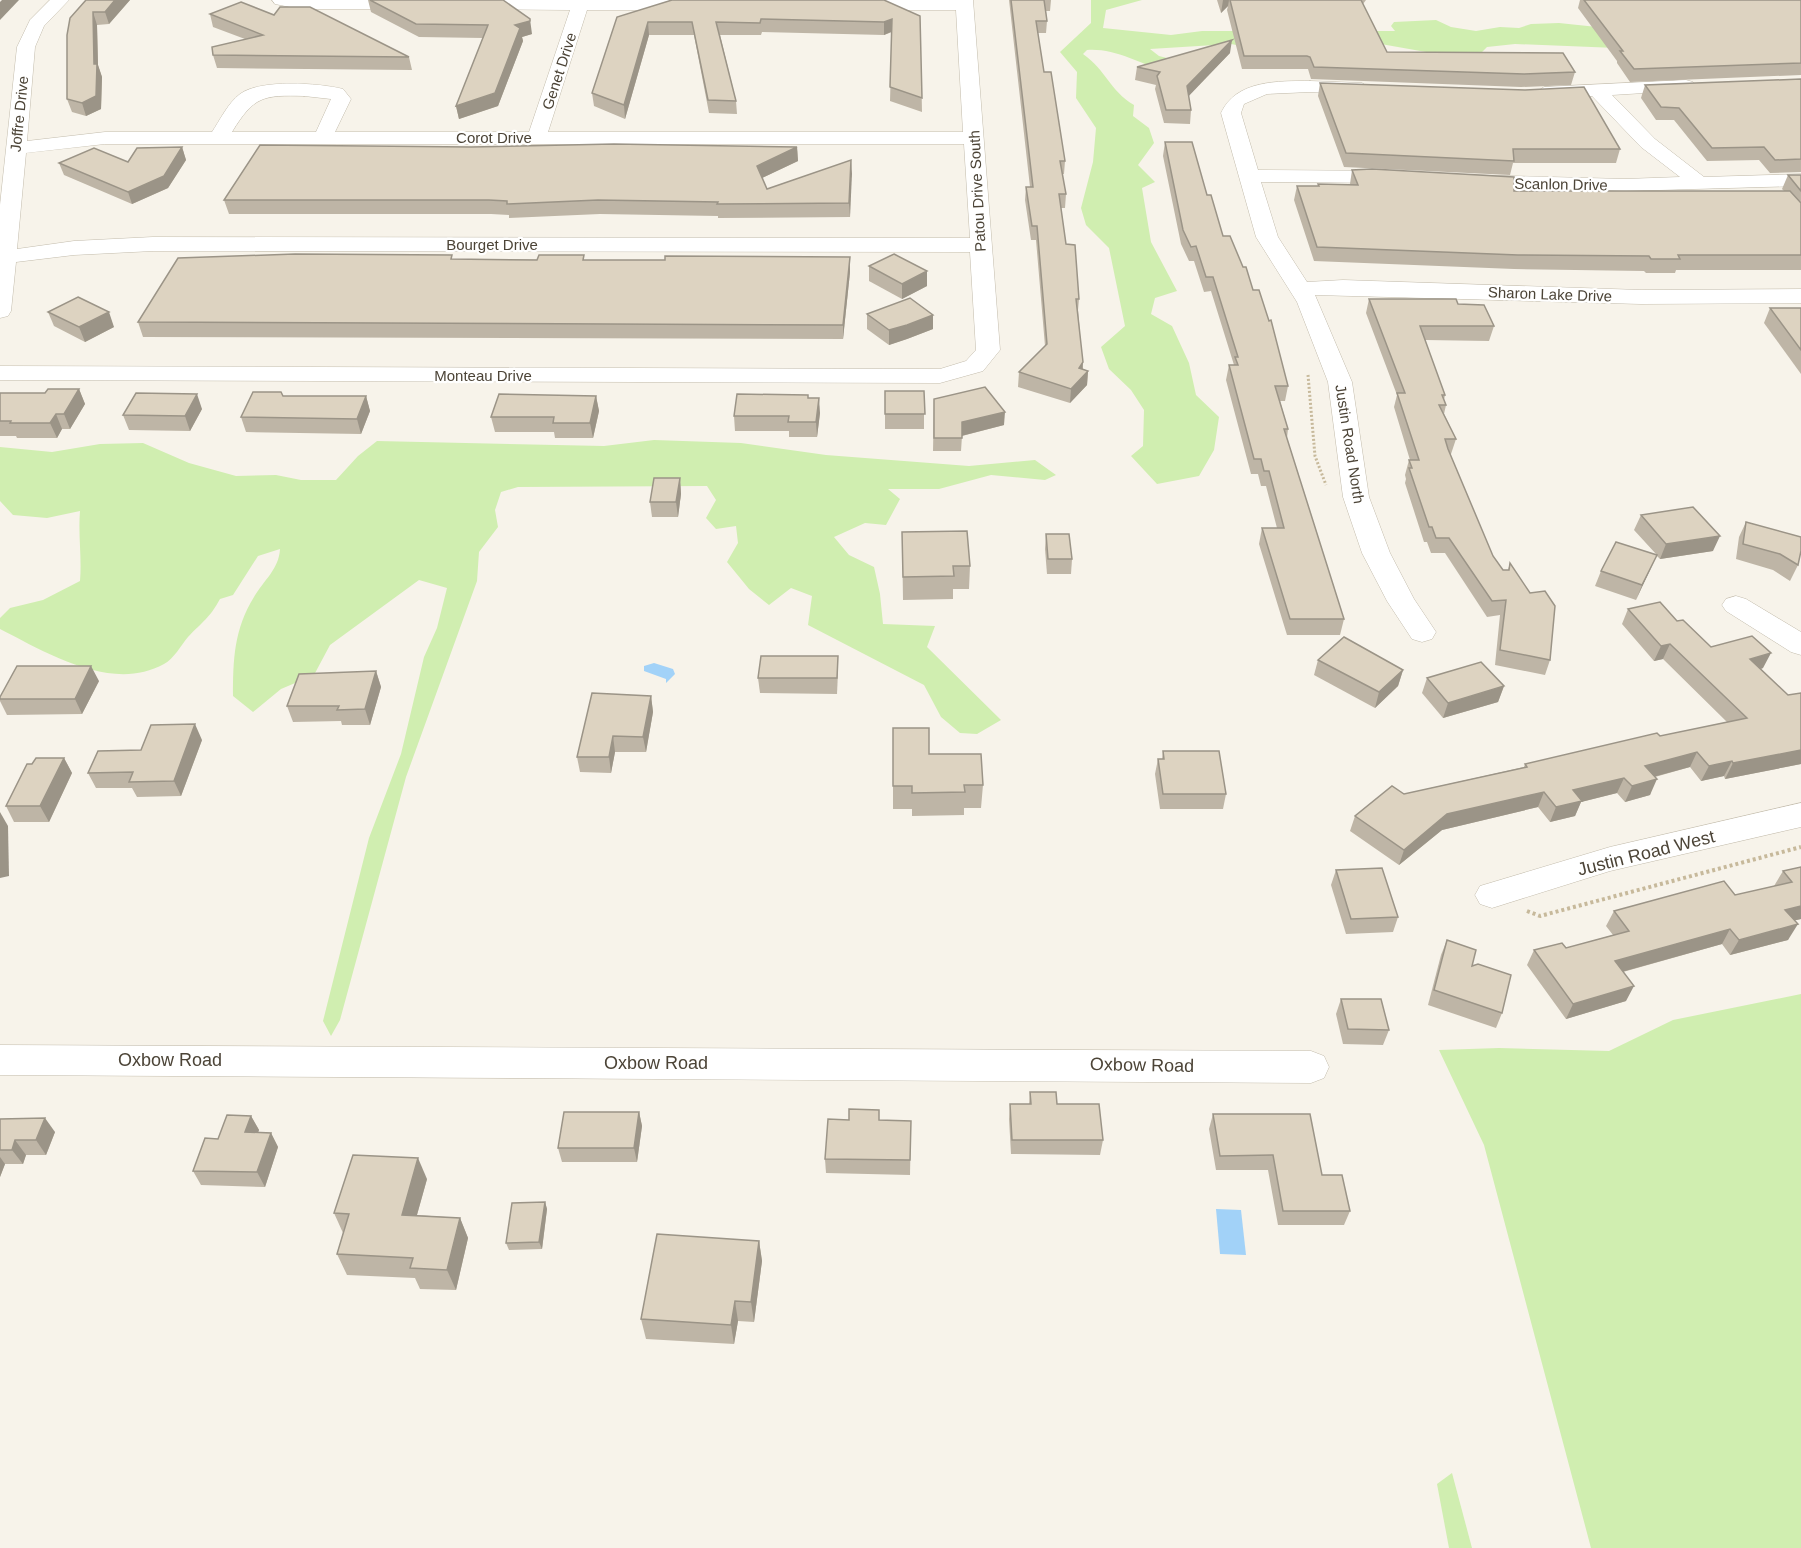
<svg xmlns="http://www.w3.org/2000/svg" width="1801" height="1548" viewBox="0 0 1801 1548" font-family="Arial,sans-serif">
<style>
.green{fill:#d0eeb0}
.water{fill:#a2d2f8}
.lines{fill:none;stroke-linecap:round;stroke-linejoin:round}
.minor-casing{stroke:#c3bcac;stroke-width:1}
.path-far1{stroke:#c7b99b;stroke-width:3;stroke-dasharray:2 2;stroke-linecap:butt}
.path{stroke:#c7b99b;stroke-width:4;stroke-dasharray:3 3;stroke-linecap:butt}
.minor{fill:#fff;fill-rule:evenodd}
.wall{fill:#beb5a6}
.shaded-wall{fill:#9b9487}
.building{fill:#ddd3c1;stroke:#9b9487;stroke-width:1.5}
.labels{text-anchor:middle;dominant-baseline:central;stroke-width:4.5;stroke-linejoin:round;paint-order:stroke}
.far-street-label{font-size:15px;fill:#4c4437;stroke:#fff}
.street-label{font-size:18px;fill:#4c4437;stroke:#fff}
</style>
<rect width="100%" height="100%" fill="#f7f3ea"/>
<g class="green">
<path d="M1091,0H1142L1106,10L1103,28L1171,35L1202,31H1395L1391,26L1394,22L1436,20L1451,27L1476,31L1500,27L1519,28L1531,24L1559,23L1597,27L1801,26L1641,49L1515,44L1487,47L1482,52L1443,55L1364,41L1279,53L1231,44L1150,49L1159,56L1183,62L1165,72C1140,63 1114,48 1087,50L1083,54C1107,71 1109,90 1134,105L1133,116L1149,128L1154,143L1138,165L1155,182L1142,188L1151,242L1177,291L1155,298L1151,314L1172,326L1189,363L1196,395L1219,417L1214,450L1199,476L1157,484L1131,456L1143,446L1144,410L1131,390L1109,369L1101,347L1125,326L1109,248L1086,225L1081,208L1093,162L1096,128L1076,98L1077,72L1060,52L1091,23Z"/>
<path d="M654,440L741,443L826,455L969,466L1035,460L1056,475L1045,480L991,475L939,489H888L900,499L886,525L865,523L834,537L849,555L874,567L880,594L883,624L935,626L927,647L1001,720L977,734L960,733L941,717L924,685L808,625L812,596L791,588L769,605L749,589L727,562L738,543L736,526L716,529L706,518L716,500L707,486L518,487L501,492L495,510L498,527L479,552L477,581L406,777L340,1020L331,1036L323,1021L369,838L401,754L424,657L437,628L447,588L419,580L330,645L314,675L281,689L253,712L233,696C233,660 234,629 254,597C264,580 279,569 280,549L258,556L233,595L220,599C209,619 203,621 188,637C181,645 174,659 164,664C112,693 47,653 0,629V618L10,608L43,600L80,581C82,558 78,535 80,511L47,518L13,515L0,501V447L52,452L100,444L143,443L189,463L236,476L276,475L301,480H336L358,456L377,441L604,446Z"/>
<path d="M1801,994V1548H1591L1484,1145L1439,1050L1499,1048L1609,1051L1673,1020Z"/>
<path d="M1452,1473L1472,1548H1449L1437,1484Z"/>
</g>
<g class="water">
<path d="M654,663L673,669L675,674L666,683V679L644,671V666Z"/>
<path d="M1216,1209L1241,1210L1246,1255L1220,1254Z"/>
</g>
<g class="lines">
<g class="minor-casing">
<g id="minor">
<path d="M50,0H69L44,26L35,47L27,141L105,132H212C220,120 228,103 240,94C260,79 319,83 343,89L351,99L335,132H529L570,10L468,9L459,4L463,0H701L709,5L700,10H587L548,132H963L956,10H852L843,5L851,0H973L1000,350L983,371L940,383L0,380V366L940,369L966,361L976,350L970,252L153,251L74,255L16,262L11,311L8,316L0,318V205L17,47L30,20ZM304,96L331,99L316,132H232C254,96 263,95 304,96ZM105,144H964L970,238L153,237L74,241L17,249L26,153Z"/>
<path d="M272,0H417L421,4L412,9H300L275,4Z"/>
<path d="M1686,80L1693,82L1695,86L1693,90L1612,95L1655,139L1704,177L1801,174V186L1625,191L1472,187L1465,185L1462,181L1465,177L1472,175L1625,179L1680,177L1641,147L1592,96L1544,99L1535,93L1544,87Z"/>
<path d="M1310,81L1362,83L1371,89L1362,95L1310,92L1267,94L1244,104L1241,113L1258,170L1395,171L1402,173L1405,177L1402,181L1395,183L1261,182L1278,237L1307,282L1343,280L1641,290L1801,289V303L1641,304L1315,295L1352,382L1369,497L1390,553L1414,599L1436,632L1432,639L1422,642L1412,639L1387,601L1362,553L1343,497L1328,382L1297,302L1256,237L1221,113C1236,80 1278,81 1310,81Z"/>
<path d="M1736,596L1746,599L1801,632V655L1791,652L1726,611L1722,605L1726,599Z"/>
<path d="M1801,803V827L1610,871L1492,908L1480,904L1475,895L1480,886L1610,847Z"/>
<path d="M0,1045L1311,1051L1324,1056L1329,1067L1324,1078L1311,1083L0,1075Z"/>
</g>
</g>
<path class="path-far1" d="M1308,375L1315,456L1326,485"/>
<path class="path" d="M1527,911L1540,916L1801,847"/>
<use href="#minor" class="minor"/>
</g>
<g class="wall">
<path d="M86,0H130L109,24L97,25L98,65L102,77L101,109L86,116L72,112L67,99Z"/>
<path d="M368,0H503L532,34L522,37L523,41L498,106L459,119L456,106L483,38L419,37L371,12Z"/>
<path d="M1009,0H1051L1050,11H1046L1047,21L1046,33H1038L1044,72L1065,161L1064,174H1062L1066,194L1065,208H1061L1066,244L1079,299L1078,310L1083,369L1088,371L1087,385L1070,403L1018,387L1019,372L1045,346L1036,240H1031L1025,200L1026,187H1030Z"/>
<path d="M1217,0H1366L1363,4L1387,52L1575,72L1571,85L1521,87L1311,79L1308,69H1242L1227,10L1228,6L1221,13Z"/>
<path d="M1580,0H1801V75L1630,82L1617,63V61L1578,8Z"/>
<path d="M210,14L274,15L409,57L412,70L217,68L213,55L245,39L213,27Z"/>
<path d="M920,16L922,112L890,101L892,32L884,35L762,32L761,35H720L736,101L737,114L709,113L694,35H649L625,119L594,106L592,93L617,17Z"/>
<path d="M1230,53L1188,96L1191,110L1190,124L1164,123L1155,89L1156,85L1135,80L1137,67Z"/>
<path d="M1801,79V172L1770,173L1759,160L1707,161L1674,120H1656L1641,98L1645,85Z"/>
<path d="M1320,83L1620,149L1616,163H1513L1510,175L1344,167L1318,96Z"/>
<path d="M1165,142L1207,195L1223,236L1253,290L1288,386L1285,401H1280L1288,429L1287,438L1344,619L1340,635H1287L1259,544L1262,528H1277L1266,486H1261L1258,474H1251L1226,380L1229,365H1234L1211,291L1204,292L1194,261H1189L1181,244L1163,156Z"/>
<path d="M182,147L186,160L168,188L132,204L64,175L59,163L128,162Z"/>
<path d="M797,147L798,161L762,178L767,189L851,160L850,217L718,218V216L600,214L509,218V215L491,214H229L224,200Z"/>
<path d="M1352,170L1514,191H1784L1782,189L1788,175H1801V270H1676L1675,273H1646L1644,271L1514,269L1314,261L1294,200L1297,186H1318V184H1350Z"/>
<path d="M453,259L585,260L850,272L843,339L143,337L138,322Z"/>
<path d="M869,266L927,286L902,299L869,281Z"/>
<path d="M1369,299L1458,304L1494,326L1489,341L1425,340L1445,395L1444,400L1446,405L1444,414L1456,439L1451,454H1450L1493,556L1503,570H1508L1510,563L1550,660L1545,675L1495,665L1500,615L1487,617L1445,553H1431L1427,542H1424L1405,483L1406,479L1405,475L1409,460H1410L1394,407L1397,395L1366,313Z"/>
<path d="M1770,308H1801V374L1764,323Z"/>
<path d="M48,312L114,327L85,342L54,326Z"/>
<path d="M867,314L933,329L907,339L889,345L867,329Z"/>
<path d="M79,389L85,404L70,429H62L57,438H17L16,436H0V393H45Z"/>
<rect x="885" y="391" width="39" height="38"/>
<path d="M283,396H366L370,411L361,434L246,432L241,417Z"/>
<path d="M596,396L599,411L593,438H555L554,432H495L491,417Z"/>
<path d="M808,398L820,413L817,437H789V431H735L734,416Z"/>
<path d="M934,399L1004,425L962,436L961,451H933Z"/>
<path d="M202,409L190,431L129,430L123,415Z"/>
<path d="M680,478L681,494L678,517H652L650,502Z"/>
<path d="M1641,515L1713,551L1660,559L1656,555L1636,600L1595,586L1601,571L1656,554L1634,530Z"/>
<path d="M1746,522L1798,565L1790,581L1773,570L1736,559L1739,537Z"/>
<path d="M902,532L970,566L969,589H953V599L903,600Z"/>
<path d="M1046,534L1072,559L1071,574H1047L1045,549Z"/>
<path d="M1628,609L1677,621L1711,647L1763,668L1761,669L1788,695L1801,693V764L1725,779L1724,776L1701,781L1690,767L1655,777L1650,795L1625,802L1617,793L1581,802L1575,816L1550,822L1538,807L1442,830L1399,865L1350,831L1355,816L1404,794L1524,767L1525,764L1727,722L1663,659L1654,661L1622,624Z"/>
<path d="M838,656V672L837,694L760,693L758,678Z"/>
<path d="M1318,660L1403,670L1398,686L1375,708L1314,675Z"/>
<path d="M376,671L381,687L370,725H342L341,721L293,722L287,706Z"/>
<path d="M1427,678L1504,686L1498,702L1443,718L1422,693Z"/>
<path d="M99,681L82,714L7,715L0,701V697Z"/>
<path d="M651,696L653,712L646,752H615L611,773L580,772L577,757Z"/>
<path d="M893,728L929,754L983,785L981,808H964V815L912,816V809H893Z"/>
<path d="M202,740L181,796L137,797L132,788H96L88,773L141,750Z"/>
<path d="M1163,751L1226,794L1223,809H1160L1155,774L1158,759H1162Z"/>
<path d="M64,758L72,773L49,822H14L6,806L32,764Z"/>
<path d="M1801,867V919L1794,920L1788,940L1730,955L1722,944L1623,972L1626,1001L1566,1019L1527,965L1534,950L1566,948L1613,935L1606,926L1614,911L1735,895L1774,886L1783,871Z"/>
<path d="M1336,870L1398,917L1393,932L1346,934L1331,885Z"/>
<path d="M1447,940L1472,966L1502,1013L1496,1028L1428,1005L1441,955Z"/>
<path d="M1341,999L1389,1030L1383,1045L1343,1044L1336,1014Z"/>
<path d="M1030,1092L1057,1104L1103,1140L1100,1155L1011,1154L1009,1119L1010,1104H1029Z"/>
<path d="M639,1112L642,1126L637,1162H562L558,1148Z"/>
<path d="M1213,1114L1322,1175L1350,1211L1344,1225H1278L1268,1170H1216L1209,1129Z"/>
<path d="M251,1116L259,1130L258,1132L271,1133L278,1147L265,1187L201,1185L193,1171L218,1139Z"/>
<path d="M0,1119L55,1132L46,1155H26L23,1164H5L0,1177Z"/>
<path d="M880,1120L911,1121L910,1175L826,1173L825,1159Z"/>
<path d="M427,1179L417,1215L460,1218L468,1238L456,1290L420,1289L415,1278L347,1275L337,1254L343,1233L334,1213Z"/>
<path d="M545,1202L547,1209L542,1249L509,1250L506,1243Z"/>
<path d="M759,1241L762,1261L754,1322L738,1321L734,1344L646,1339L641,1319Z"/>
</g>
<g class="shaded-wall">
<path d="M2,0H19L0,20V2Z"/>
<path d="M115,0H130L109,24L105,12Z"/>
<path d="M1223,0H1229L1228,6L1221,13Z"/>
<path d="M93,12L97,25L98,65L102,77L101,109L86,116L82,103L94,64Z"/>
<path d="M530,19L532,34L522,37L523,41L498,106L459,119L456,106L515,25Z"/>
<path d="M892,19L893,31L884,35V22Z"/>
<path d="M648,22L649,35L625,119L624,105Z"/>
<path d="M1232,40L1230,53L1185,100L1187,86Z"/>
<path d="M182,147L186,160L168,188L132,204L128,192Z"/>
<path d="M797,147L798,161L758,180L757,166Z"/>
<path d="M851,160L852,174L850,217L849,203Z"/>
<path d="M850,257V272L843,339V325Z"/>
<path d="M927,271V286L902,299V284Z"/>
<path d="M109,312L114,327L85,342L79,327Z"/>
<path d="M933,315V329L907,339L889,345V330Z"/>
<path d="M1083,362L1082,376L1088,371L1087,385L1070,403L1071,389L1079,368Z"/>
<path d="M79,389L85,404L70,429L64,414Z"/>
<path d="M197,394L202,409L190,431L185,416Z"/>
<path d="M366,396L370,411L361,434L357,419Z"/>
<path d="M596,396L599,411L593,438L590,423Z"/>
<path d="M819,398L820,413L817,437L816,422Z"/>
<path d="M1005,412L1004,425L961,436L962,422Z"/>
<path d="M56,414L62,429L57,438L50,423Z"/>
<path d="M680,478L681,494L678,517L676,502Z"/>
<path d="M1720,536L1713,551L1660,559L1666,544Z"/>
<path d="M1657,555L1636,600L1642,585Z"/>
<path d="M1670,644L1663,659L1654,661L1661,646Z"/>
<path d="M1771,653L1763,668L1742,675L1750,659Z"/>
<path d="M91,666L99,681L82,714L75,699Z"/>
<path d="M1403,670L1398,686L1375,708L1379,692Z"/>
<path d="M376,671L381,687L370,725L365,709Z"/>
<path d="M1504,686L1498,702L1443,718L1448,703Z"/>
<path d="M651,696L653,712L646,752L643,737Z"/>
<path d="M195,724L202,740L181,796L174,781Z"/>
<path d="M613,736L615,752L611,773L609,757Z"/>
<path d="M1801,749V764L1725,779L1733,763Z"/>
<path d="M1697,752L1690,767L1638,781L1645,766Z"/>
<path d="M64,758L72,773L49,822L40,806Z"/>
<path d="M1732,761L1724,776L1701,781L1709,766Z"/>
<path d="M1624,778L1617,793L1581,802L1575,816L1550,822L1556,807L1573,790Z"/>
<path d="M1657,779L1650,795L1625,802L1632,786Z"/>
<path d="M1544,792L1538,807L1442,830L1399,865L1404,850L1447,814Z"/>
<path d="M0,812L8,826L9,876L0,878Z"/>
<path d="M1801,906V919L1776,925L1785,910Z"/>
<path d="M1798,924L1788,940L1730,955L1739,940Z"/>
<path d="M1730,929L1722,944L1607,976L1615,961Z"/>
<path d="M1634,986L1626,1001L1566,1019L1573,1004Z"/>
<path d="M639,1112L642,1126L637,1162L634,1148Z"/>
<path d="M251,1116L259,1130L253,1146L245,1132Z"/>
<path d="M45,1118L55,1132L46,1155L36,1140Z"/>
<path d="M271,1133L278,1147L265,1187L257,1172Z"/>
<path d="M15,1140L26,1155L23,1164L12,1150Z"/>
<path d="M0,1157L5,1164L0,1177Z"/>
<path d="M418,1158L427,1179L411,1236L402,1215Z"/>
<path d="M545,1202L547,1209L542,1249L539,1242Z"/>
<path d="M460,1218L468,1238L456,1290L447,1270Z"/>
<path d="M759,1241L762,1261L754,1322L751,1302Z"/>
<path d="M735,1301L738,1321L734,1344L731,1325Z"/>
</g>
<g class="building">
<path d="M86,0H115L105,12H93L94,64H97L96,96L82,103L67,99V35L70,18Z"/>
<path d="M370,0H503L530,19V21L515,25L520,28L495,93L456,106L488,25L416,24Z"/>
<path d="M672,0H884L920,16L922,98L890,87L892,19L884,22L761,19L760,23L716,22L736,101L708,100L692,22H648L624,105L592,93L617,17Z"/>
<path d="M1011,0H1044L1047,21H1036L1044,72H1051L1065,161H1060L1066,194H1059L1066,244L1075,245L1079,299H1076L1083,362L1079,368L1088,371L1071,389L1019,372L1047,344L1037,226H1032L1026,187H1033Z"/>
<path d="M1230,0H1361L1387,52L1563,53L1575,72L1524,74L1314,67L1310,57L1307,56H1244Z"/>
<path d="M1584,0H1801V63L1634,69L1620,51H1623Z"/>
<path d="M241,2L274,15L280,7H310L409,57L213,55L212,47L263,35L210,14Z"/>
<path d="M1232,40L1187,86L1191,110H1166L1157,76L1160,72L1137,67Z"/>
<path d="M1801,79V159L1775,160L1764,147L1712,148L1679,108L1661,107L1645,85Z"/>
<path d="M1320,83L1525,90L1584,87L1620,149H1513L1514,161L1346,153Z"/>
<path d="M1165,142H1192L1207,195H1211L1223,236H1230L1243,267H1246L1253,290H1259L1269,321L1271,320L1288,386H1275L1288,429H1284L1344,619H1290L1262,528H1284L1269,471H1264L1261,459H1254L1229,365H1238L1235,357H1238L1213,277H1206L1196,246L1191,247L1183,230Z"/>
<path d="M614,144L797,147L757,166L767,189L851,160L849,203L717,204L718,202L598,200L507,204V201L489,200H224L260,145L471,147Z"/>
<path d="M182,147L164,176L128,192L59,163L94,148L128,162L137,148Z"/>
<path d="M1372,169L1514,177V191H1790L1801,203V255H1678L1680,259H1651L1649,256L1518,255L1317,247L1297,186H1319L1318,184L1358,185L1352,170Z"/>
<path d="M1788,175H1801V191Z"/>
<path d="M295,254L452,255L451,259L537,260L539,255H584L583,260H665V256L850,257L843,325L138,322L178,258Z"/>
<path d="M894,254L927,271L902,284L869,266Z"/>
<path d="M78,297L109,312L79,327L48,312Z"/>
<path d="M910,298L933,315L907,325L889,330L867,314Z"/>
<path d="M1369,299H1456L1458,304L1484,305L1494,326H1420L1445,395H1442L1446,405H1439L1456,439H1445L1448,449L1493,556L1503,570H1509L1510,563L1530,593L1545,591L1555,606L1550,660L1500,650L1506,600L1492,601L1449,538H1436L1432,527H1429L1409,468H1412L1409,460H1419L1397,393H1405Z"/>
<path d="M1770,308H1801V350Z"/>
<path d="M985,387L1005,412L962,422V438H934V399Z"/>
<path d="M48,389H79L64,414H56L50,423H10L11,421H0V393H45Z"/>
<path d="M885,391H924L925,414H885Z"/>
<path d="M253,392H281L283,396H366L357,419L241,417Z"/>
<path d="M136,393L197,394L185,416L123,415Z"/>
<path d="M499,394L596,396L590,423H553L554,417H491Z"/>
<path d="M737,394L808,395V398H819L816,422H788L789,416H734Z"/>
<path d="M654,478H680L676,502H650Z"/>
<path d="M1693,507L1720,536L1666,544L1641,515Z"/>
<path d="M1746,522L1801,537V551L1798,565L1780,554L1743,544Z"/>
<path d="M967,531L970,566H953L954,576L903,577L902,532Z"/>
<path d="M1046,534H1069L1072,559H1048Z"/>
<path d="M1616,542L1657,555L1642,585L1601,571Z"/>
<path d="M1660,602L1677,621L1683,620L1711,647L1752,636L1771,653L1750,659L1788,695L1801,693V750L1733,763L1732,761L1709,766L1697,752L1645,766L1657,779L1632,786L1624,778L1573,790L1582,801L1556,807L1544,792L1447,814L1404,850L1355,816L1392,786L1404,794L1527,767L1525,764L1657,733L1660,736L1747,718L1670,644L1661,646L1628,609Z"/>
<path d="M1344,637L1403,670L1379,692L1318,660Z"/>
<path d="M761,656H838L837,678H758Z"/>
<path d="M1481,662L1504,686L1448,703L1427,678Z"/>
<path d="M17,666H91L75,699H0V697Z"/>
<path d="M376,671L365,709L337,710L339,706H287L299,674Z"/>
<path d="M592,693L651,696L643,737L613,736L609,757H577Z"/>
<path d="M195,724L174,781L129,782L133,772L88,773L98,751L141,750L151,725Z"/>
<path d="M893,728H929V754H981L983,785H964L965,792L912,793V786H893Z"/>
<path d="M1163,751H1219L1226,794H1163L1158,759H1164Z"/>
<path d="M36,758H64L40,806H6L27,764H32Z"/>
<path d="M1801,867V906L1785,910L1798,924L1739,940L1730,929L1615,961L1634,986L1573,1004L1534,950L1562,943L1566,948L1629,931L1614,911L1724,881L1735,895L1792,882L1783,871Z"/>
<path d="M1382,868L1398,917L1351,919L1336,870Z"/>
<path d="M1447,940L1476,950L1472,966L1478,964L1511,975L1502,1013L1434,990Z"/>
<path d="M1341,999H1381L1389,1030L1348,1029Z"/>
<path d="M1030,1092H1056L1057,1104H1099L1103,1140H1012L1010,1104H1031Z"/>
<path d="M849,1109L879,1110V1120L911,1121L910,1160L825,1159L828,1119L849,1120Z"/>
<path d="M564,1112H639L634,1148H558Z"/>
<path d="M1213,1114H1310L1322,1175H1342L1350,1211H1283L1273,1155L1220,1156Z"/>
<path d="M227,1115L251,1116L245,1132L271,1133L257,1172L193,1171L205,1138L218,1139Z"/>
<path d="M45,1118L36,1140H15L12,1150H0V1119Z"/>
<path d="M353,1155L418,1158L402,1215L460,1218L447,1270L410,1268L413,1258L337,1254L349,1214L334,1213Z"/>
<path d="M545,1202L539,1242L506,1243L512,1203Z"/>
<path d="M657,1234L759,1241L751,1302L735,1301L731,1325L641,1319Z"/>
</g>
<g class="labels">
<g class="far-street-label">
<text transform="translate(559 71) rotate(-72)">Genet Drive</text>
<text transform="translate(19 114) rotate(-84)">Joffre Drive</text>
<text x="494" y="137">Corot Drive</text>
<text transform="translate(1561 184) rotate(1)">Scanlon Drive</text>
<text transform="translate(977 191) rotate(-93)">Patou Drive South</text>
<text x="492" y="244">Bourget Drive</text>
<text transform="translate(1550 294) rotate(2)">Sharon Lake Drive</text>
<text x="483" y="375">Monteau Drive</text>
<text transform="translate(1350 444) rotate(81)">Justin Road North</text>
</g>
<g class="street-label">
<text transform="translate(1646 853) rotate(-14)">Justin Road West</text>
<text x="170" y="1060">Oxbow Road</text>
<text x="656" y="1063">Oxbow Road</text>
<text transform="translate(1142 1065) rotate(1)">Oxbow Road</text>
</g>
</g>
</svg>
